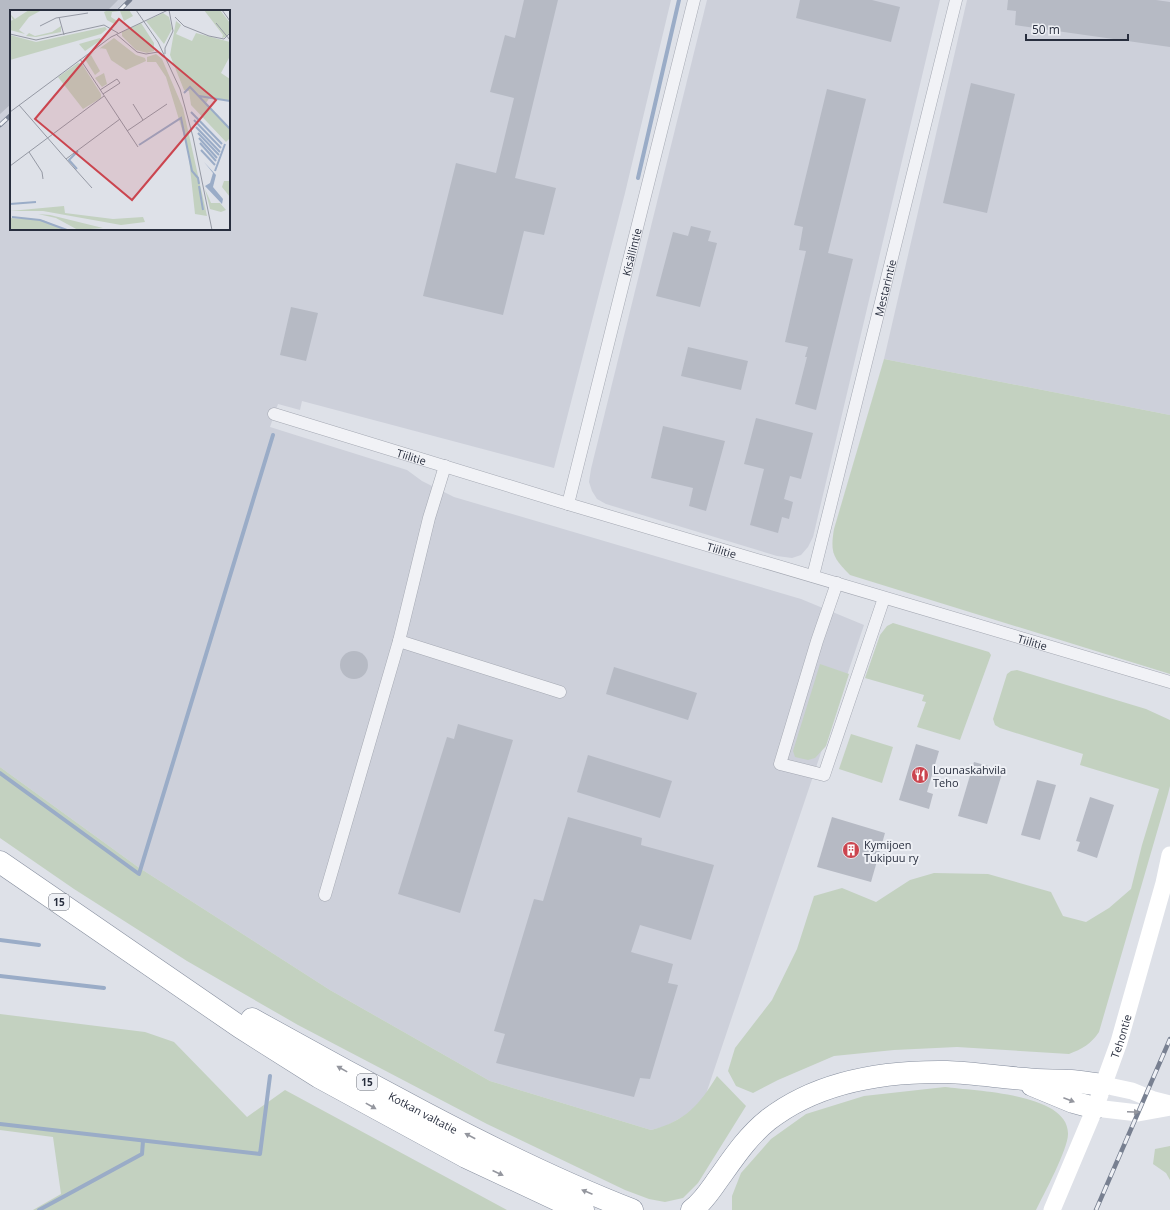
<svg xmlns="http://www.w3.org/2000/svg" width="1170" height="1210" viewBox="0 0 1170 1210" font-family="'Open Sans',sans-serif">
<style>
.built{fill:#cdd0da;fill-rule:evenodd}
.green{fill:#c3d1c0}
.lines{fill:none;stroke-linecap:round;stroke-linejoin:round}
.stream{stroke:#9aacc7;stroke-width:4}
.building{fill:#b6bac4}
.street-casing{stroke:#a4a8b2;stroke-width:13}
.highway-casing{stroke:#868e9e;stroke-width:23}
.street{stroke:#f1f2f6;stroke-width:12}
.secondary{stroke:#fff;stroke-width:17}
.highway{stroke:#fff;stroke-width:22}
.rail-casing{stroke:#788091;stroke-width:4.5}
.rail{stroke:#eef0f5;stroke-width:3;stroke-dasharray:9;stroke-linecap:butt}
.oneway{fill:#94969e}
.labels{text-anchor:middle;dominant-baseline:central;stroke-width:4;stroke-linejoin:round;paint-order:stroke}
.shield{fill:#eef0f5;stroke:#636875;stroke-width:1}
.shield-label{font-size:10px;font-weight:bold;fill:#282e3e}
.street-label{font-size:11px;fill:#282e3e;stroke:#eef0f5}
.poi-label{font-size:11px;fill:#282e3e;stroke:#eef0f5;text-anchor:start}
.inset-river{fill:none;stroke:#9aacc7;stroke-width:2}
.inset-road{fill:none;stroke:#9599a4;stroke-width:1}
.view{fill:#cb454f;fill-opacity:0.15;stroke:#cb454f;stroke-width:2}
.inset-edge{fill:none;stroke:#282e3e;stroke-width:2}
</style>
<rect width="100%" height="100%" fill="#dee1e8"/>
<g class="built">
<path d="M0,0H671L625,193L554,468L302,401L300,410L278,404L270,427L407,470L422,481L454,497L801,599L864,625L706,1094L691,1112L666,1126L651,1130L490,1081L330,990L138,867L0,767ZM11,11H229V229H11Z"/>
<path d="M707,0H940L813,537L808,547L801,555L792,558L777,556L606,504L597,499L592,491L589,482L591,469Z"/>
<path d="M967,0H1170V415L884,359Z"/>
</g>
<g class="green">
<path d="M884,359L1170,415V674L850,575C833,558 830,553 834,529Z"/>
<path d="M893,623L989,652L991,655L960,740L917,727L926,702L922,701L924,695L865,678L880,635L887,626Z"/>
<path d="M820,664L849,674L826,746L815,758L808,760L795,757L793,751Z"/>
<path d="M1017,670L1146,709L1170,720V786L1168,794L1099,1032C1091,1044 1082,1049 1069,1054L957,1047L894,1050L834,1056L778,1080L753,1093L736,1086L728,1071L735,1048L772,1000L797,949L814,896L842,888L876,902L910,880L934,873L988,874L1051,892L1063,916L1086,922L1109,908L1131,889L1142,845L1159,789L1080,765L1083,754L1000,728L995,725L993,719L1007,674L1011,671Z"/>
<path d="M851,734L893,747L882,783L839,769Z"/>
<path d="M0,767L138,867L330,990L490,1081L651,1130C686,1121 699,1105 717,1076L746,1106L698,1183L683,1198L665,1202L649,1199L625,1190L487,1124L298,1025L187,961L74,889L0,838Z"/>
<path d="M0,1014L145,1032L174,1042L247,1117L285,1090L507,1210H33L61,1194L53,1137L0,1130Z"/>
<path d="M945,1087C974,1091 1069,1093 1068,1134C1068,1149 1044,1194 1036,1210H732V1196L741,1173L771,1139L806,1114L864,1096Z"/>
<path d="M1170,1146V1180L1166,1173L1153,1164L1155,1149Z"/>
</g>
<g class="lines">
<g class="stream">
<path d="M638,178L679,0"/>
<path d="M0,773L139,874L273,435"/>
<path d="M0,940L39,945"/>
<path d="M0,976L104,988"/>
<path d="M0,1124L260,1154L270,1076"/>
<path d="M39,1210L142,1154L143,1141"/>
</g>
</g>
<g class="building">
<path d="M0,0H118L107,11H11V104L0,114Z"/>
<path d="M524,0H558L515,178L556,188L544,235L524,231L503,315L423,296L456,163L496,173L514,98L490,92L505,35L515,38Z"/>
<path d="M800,0H872L900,7L891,42L796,18Z"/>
<path d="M1008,0H1156L1170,2V47L1015,25L1016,11L1007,10Z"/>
<path d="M971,83L1015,94L987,213L943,203Z"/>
<path d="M827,89L866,99L828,253L853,259L816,410L795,404L807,357H805L808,347L785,342L806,251L799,250L803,227L794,225Z"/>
<path d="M691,226L711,231L708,241L717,243L700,307L656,296L673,232L688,236Z"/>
<path d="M291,307L318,313L306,361L280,355Z"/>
<path d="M688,347L748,361L741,390L681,376Z"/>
<path d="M756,418L813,433L801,479L790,476L784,499L793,502L789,519L782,517L778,533L750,525L764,469L744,464Z"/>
<path d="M663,426L725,441L706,511L689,506L693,488L651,478Z"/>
<circle cx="354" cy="665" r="14"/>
<path d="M614,667L697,693L688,720L606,694Z"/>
<path d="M458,724L513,740L460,913L398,894L447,737L454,739Z"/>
<path d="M916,744L939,751L927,792L933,794L929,809L899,800Z"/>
<path d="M588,755L672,781L660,818L577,792Z"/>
<path d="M974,762L1003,770L987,824L958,816Z"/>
<path d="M1037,780L1056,785L1040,840L1021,835Z"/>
<path d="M1090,797L1114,805L1097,858L1077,851L1080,842L1076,841Z"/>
<path d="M568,817L642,838L641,845L714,865L691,940L640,925L631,952L673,964L668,983L678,985L650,1079L640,1078L634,1097L496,1063L505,1034L494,1031L534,899L543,901Z"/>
<path d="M832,817L885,833L871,882L817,867Z"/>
</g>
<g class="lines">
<g class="street-casing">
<g id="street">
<path id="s1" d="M274,414L568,504L1170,682"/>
<path id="s2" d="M568,504L694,0"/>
<path id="s3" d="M813,576L956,0"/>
<path d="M837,583L817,641L780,764L824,775L884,598"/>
<path d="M399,641L560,692"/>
<path d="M325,895L399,641L429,518L445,466"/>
</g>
</g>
<g class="highway-casing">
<g id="highway">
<path d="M0,862L240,1027L319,1077L466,1157L560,1201L583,1210"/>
<path id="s5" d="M252,1019C309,1051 366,1082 423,1112C491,1148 560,1182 632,1210"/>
<path d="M1032,1085L1073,1102L1095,1108"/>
<path d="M692,1210C704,1201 711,1189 719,1178C734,1157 748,1136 768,1120C818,1081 885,1071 947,1072C973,1073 999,1077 1025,1079C1040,1081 1055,1080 1071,1081C1082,1082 1093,1084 1104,1085"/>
</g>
</g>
<use href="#street" class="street"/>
<g class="secondary">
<path d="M1104,1085L1132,1091L1154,1100L1170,1104"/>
<path d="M1095,1108L1138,1113L1170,1107"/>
<path id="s4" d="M1052,1210L1095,1108L1119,1042L1164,883L1170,855"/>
</g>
<use href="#highway" class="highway"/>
<g class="rail-casing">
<g id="rail">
<path d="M119,11L130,0"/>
<path d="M0,125L11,115"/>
<path d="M1096,1210L1170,1039"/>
</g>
</g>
<use href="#rail" class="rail"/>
</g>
<defs><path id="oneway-solid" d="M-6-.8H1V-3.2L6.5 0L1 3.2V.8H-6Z"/></defs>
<g class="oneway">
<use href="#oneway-solid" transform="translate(342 1069) rotate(-151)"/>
<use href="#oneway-solid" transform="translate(1069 1100) rotate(21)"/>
<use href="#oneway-solid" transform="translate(371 1106) rotate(29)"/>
<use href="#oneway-solid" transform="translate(1133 1112) rotate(2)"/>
<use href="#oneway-solid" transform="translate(470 1136) rotate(-152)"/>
<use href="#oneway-solid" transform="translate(498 1173) rotate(25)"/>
<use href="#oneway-solid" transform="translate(587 1192) rotate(-157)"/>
</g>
<defs>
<g id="restaurant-disc" transform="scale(0.9)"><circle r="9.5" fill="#cb454f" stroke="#eef0f5"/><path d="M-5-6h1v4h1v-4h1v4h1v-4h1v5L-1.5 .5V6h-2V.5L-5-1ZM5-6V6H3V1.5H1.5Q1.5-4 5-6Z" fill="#fff"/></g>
<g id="building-disc" transform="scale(0.9)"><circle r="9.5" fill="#cb454f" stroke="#eef0f5"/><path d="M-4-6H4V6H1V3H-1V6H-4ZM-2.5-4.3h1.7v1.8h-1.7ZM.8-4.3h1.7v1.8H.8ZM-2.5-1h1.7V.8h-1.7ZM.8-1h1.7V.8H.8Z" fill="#fff"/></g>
</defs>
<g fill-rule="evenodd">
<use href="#restaurant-disc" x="920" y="775"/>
<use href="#building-disc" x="851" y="850"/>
</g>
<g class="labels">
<g class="shield">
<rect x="49" y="894" width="20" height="16" rx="3"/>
<rect x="357" y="1074" width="20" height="16" rx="3"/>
</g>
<g class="shield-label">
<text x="59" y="902">15</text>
<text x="367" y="1082">15</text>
</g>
<g class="street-label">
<text stroke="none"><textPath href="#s2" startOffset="260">Kisällintie</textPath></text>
<text stroke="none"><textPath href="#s3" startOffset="297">Mestarintie</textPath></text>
<text stroke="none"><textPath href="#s1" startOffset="144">Tiilitie</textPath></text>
<text stroke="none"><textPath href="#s1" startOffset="468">Tiilitie</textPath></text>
<text stroke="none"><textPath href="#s1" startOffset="792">Tiilitie</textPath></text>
<text stroke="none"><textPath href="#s4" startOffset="187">Tehontie</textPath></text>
<text stroke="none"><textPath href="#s5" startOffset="195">Kotkan valtatie</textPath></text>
</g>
<g class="poi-label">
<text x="933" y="769">Lounaskahvila<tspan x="933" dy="13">Teho</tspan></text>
<text x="864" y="844">Kymijoen<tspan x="864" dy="13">Tukipuu ry</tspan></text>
</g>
</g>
<g transform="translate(10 10)">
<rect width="220" height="220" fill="#dee1e8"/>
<path d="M19,0H32L19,7L9,20L15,24L0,20V11L3,10L0,4L5,9ZM98,0H119L123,6L114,11L110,1L102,2L101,7L107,11L106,15L97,10L94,2ZM194,0H210L220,13V22L216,27L212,28L213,25ZM153,3L159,7L162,19L154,34L136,11ZM166,11L171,15L166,24L182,31L186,23L220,32V46L211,63L220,69V91L200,87L196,93L220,118V128L216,132L181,95L179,81L174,80L160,45ZM131,13L144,33V41L137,43L126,40L112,26V22ZM51,16V22L26,27L16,26L19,23L25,26L42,22ZM95,17L97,19L91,24L0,50V25L26,32ZM90,28L91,30L75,41L69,34ZM104,28L126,45L135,48L136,51L116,60L101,50L96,39L90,38L81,45L90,61L85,65L75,49ZM146,44L152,49L173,98L197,206L185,204L178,139L156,67L146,52H137V47ZM68,53L72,54L91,84V88L73,99L48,67ZM94,63L97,74L92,77L85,68ZM214,171H220V187L212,177ZM195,179L201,193H210L216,200L211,202L200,199ZM54,196L55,203L103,209L133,207L135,212L111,215L33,201H0ZM28,204L40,205L93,218L68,220L46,208ZM0,208L33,210L56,220H0Z" fill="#c3d1c0"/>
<path d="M194,152L206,165L203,177L213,189L212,194L195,176L200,173L203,163Z" fill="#9aacc7"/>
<path class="inset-river" d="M174,83L180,77L220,119M189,86L220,91M181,102L212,134M184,110L211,138M186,117L210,142M188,123L209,145M189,128L207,148M190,133L206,151M129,135L171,108L182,161L188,168L189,174M191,140L205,155M67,159L59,150L68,141M205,161L215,134M189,176L193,200M0,194L26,192M2,207L30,210L57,220"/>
<path class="inset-road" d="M126,0L148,32L170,79L183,127L202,220M212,0L220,11M49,7L54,25M165,7L174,16L199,26L214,29L220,23M206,13L220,30M30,16L46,8L78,3M0,24L26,30L94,15L108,23M106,24L127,42L136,44L148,42L154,47M155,44V38L163,21L159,0M70,49L128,137M90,80L107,69L110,73L93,84M123,94L133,110M9,95L56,149L110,109M0,102L101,27L158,0M117,121L157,94M19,142L32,162L33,169M56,149L82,178M0,156L94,86"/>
<path class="view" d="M109,9L206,90L122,190L25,109Z"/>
<rect width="220" height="220" class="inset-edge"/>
</g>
<path d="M1026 34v6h102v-6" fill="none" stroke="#282e3e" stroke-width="2"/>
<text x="1032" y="34" font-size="12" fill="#282e3e" stroke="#eef0f5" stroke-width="3" paint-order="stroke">50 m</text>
</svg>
